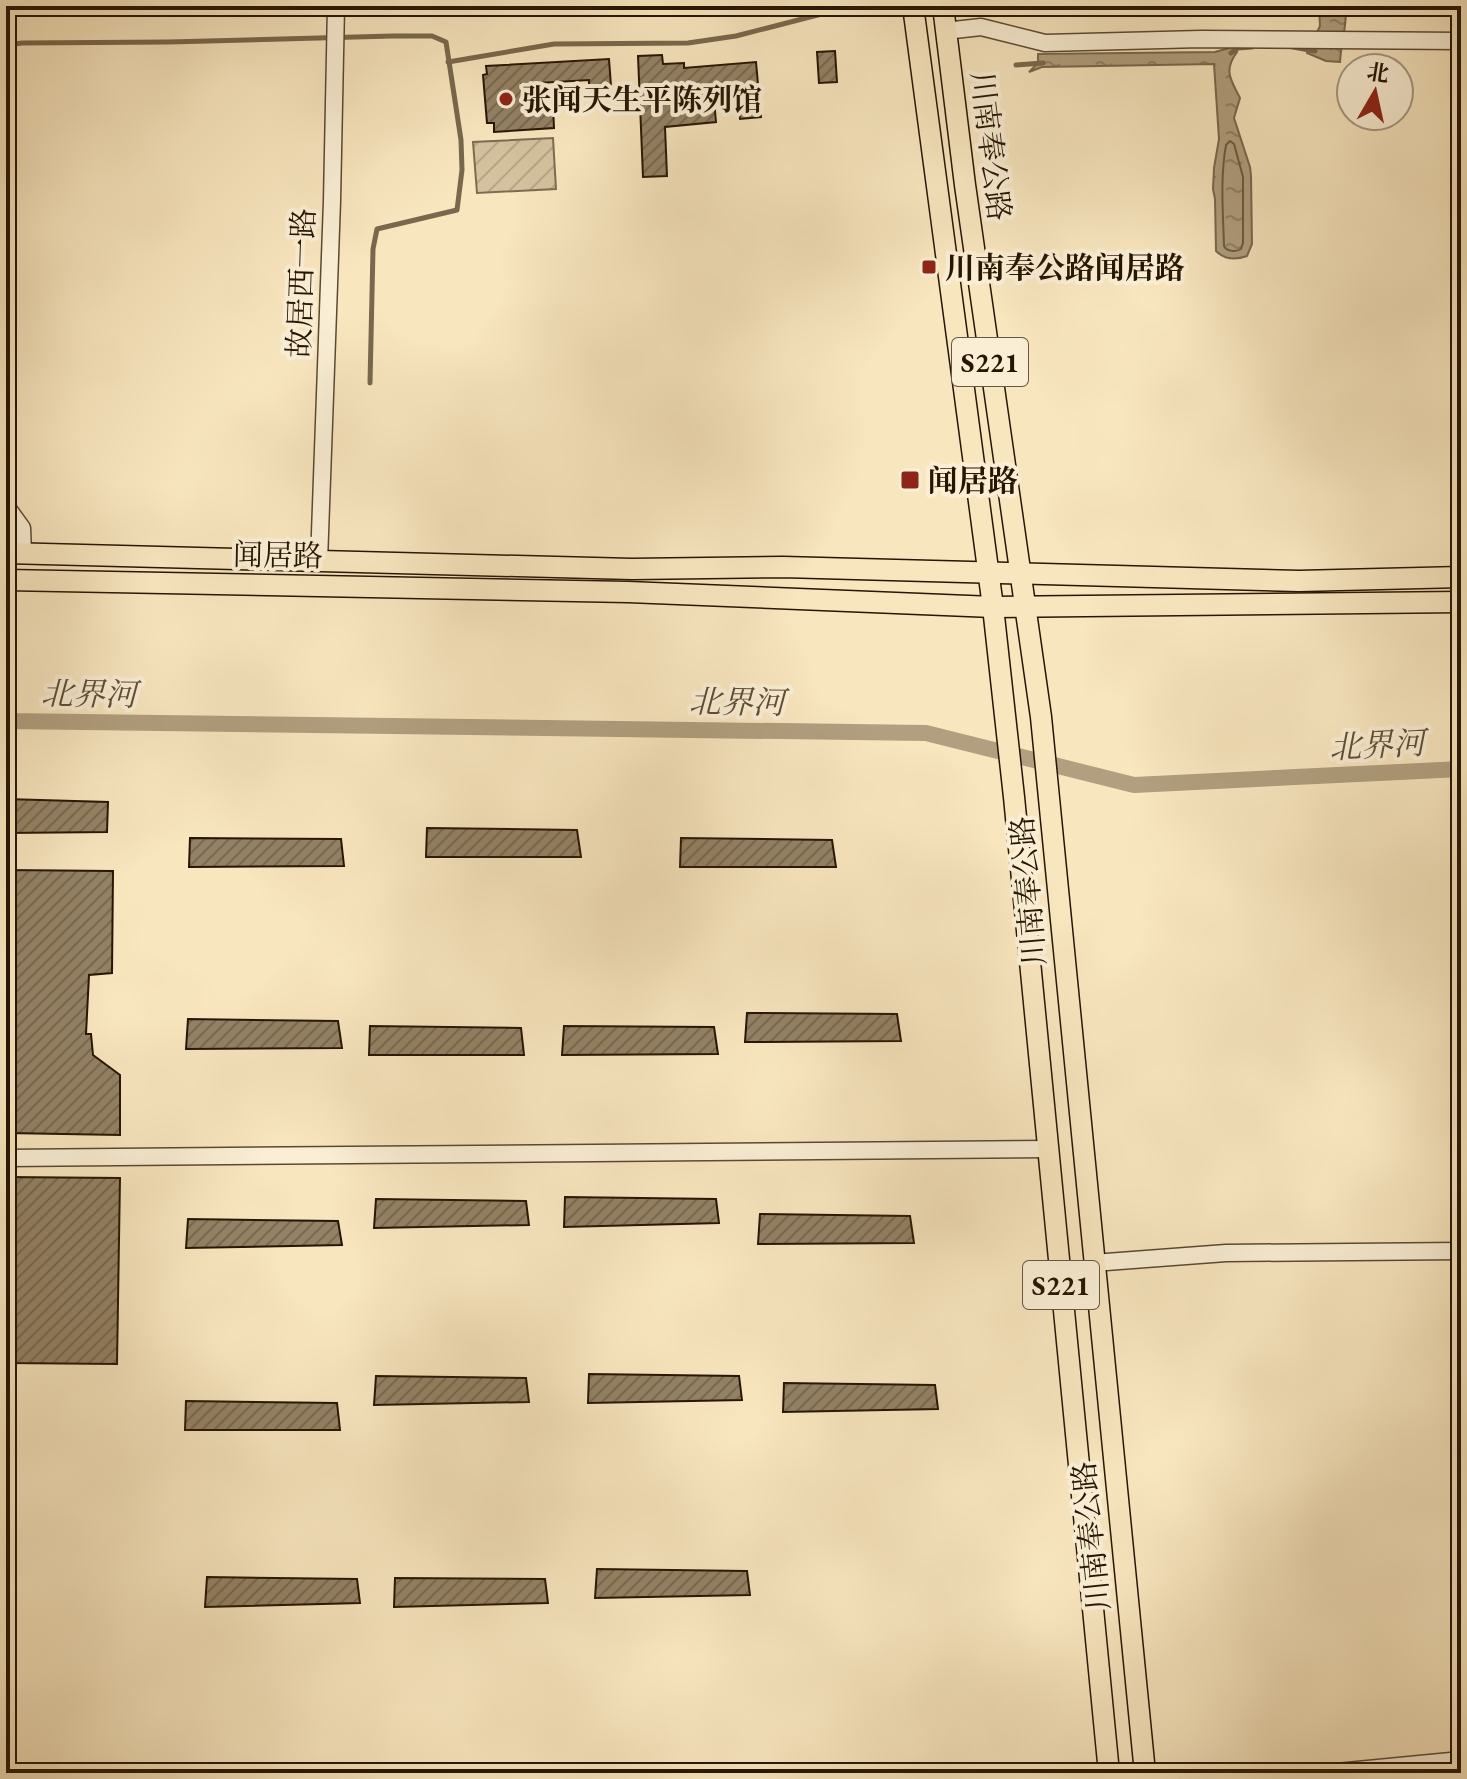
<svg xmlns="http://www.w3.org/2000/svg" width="1467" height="1779" viewBox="0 0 1467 1779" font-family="'EB Garamond','Noto Serif SC',serif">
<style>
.garden{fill:url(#garden-furrows);stroke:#7d6c51;stroke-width:2}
.water{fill:url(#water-ripples);stroke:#79684d;stroke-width:2}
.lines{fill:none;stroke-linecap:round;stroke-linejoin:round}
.shore{stroke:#6c5a41;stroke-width:2}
.stream{stroke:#79684d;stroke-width:5}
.canal{stroke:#b19f7f;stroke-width:16}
.building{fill:url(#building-hatch);stroke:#261503;stroke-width:2}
.minor-casing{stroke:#5a4932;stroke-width:19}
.major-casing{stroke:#261503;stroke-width:23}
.minor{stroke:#faefd5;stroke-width:16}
.major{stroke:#f8e6bf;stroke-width:20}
.poi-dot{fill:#8f2418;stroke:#faefd5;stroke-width:3}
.labels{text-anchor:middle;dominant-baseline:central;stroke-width:8;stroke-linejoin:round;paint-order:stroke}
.shield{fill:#faefd5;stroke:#665642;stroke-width:2}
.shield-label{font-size:28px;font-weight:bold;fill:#261503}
.poi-label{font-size:30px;font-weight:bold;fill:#261503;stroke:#faefd5;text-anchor:start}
.street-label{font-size:30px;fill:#261503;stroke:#faefd5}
.water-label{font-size:32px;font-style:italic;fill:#5e4c35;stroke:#faefd5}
</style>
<defs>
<pattern id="garden-furrows" width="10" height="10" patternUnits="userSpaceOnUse" patternTransform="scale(2)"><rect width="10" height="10" fill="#d4c29f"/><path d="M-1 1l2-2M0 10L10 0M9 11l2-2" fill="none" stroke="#b6a687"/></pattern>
<pattern id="water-ripples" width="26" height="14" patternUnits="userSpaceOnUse" patternTransform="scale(2)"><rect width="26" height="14" fill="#b19f7f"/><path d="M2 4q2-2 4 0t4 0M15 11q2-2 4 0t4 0" fill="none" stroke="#908066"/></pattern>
<pattern id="building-hatch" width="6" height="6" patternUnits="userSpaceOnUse" patternTransform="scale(2)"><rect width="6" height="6" fill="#938265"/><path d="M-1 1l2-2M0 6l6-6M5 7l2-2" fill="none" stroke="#786951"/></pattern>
</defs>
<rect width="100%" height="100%" fill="#f8e6bf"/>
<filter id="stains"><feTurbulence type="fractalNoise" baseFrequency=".0025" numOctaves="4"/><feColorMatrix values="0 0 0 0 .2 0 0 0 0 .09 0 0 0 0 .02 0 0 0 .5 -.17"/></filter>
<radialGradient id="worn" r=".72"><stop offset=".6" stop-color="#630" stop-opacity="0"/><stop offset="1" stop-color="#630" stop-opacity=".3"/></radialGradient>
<path class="garden" d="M553,138L556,189L477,193L473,142Z"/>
<g class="water">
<path d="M1319,6H1346C1347,26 1341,43 1340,62L1326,61L1307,53L1320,26Z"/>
<path d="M1233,47L1237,52C1223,71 1231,80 1240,98L1234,118L1250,167L1251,176L1252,244L1247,256C1236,260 1225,260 1216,251L1215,199L1213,189L1214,168L1219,139L1214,64L1042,67L1029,72L1038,63V54L1215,52Z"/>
</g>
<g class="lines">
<path class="shore" d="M1230,141L1234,144L1243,177V243L1241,249C1236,252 1227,252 1224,246C1223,211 1220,179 1226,145Z"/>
<g class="stream">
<path d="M6,45L22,43L169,42L392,36H432L446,42L461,140L462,170L457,210L377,229L373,249L370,383"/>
<path d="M1293,47L1315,51"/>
<path d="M1231,53L1238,48L1252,47"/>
<path d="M448,62L554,44L688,43L736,36L837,10"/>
<path d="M1016,65L1043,63"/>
</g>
<path class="canal" d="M6,721L926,733L1134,785L1461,769"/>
</g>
<g class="building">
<path d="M835,51L837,82L819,83L817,52Z"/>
<path d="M662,55L663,64L684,63V68L756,62L761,117L740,119L737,87L713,89L716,122L665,127L667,176L643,177L638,56Z"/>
<path d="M609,59L611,86L589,88V80L521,84L523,109L553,107L554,128L494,132V123H487L483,75L487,74L486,66Z"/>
<path d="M6,799L108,802L107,832L6,833Z"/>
<path d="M427,828L577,830L581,857H426Z"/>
<path d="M190,838L341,839L344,866L189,867Z"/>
<path d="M681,838L832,840L836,867H680Z"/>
<path d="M6,870L113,871L112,973L89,975L86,1034H91L93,1055L120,1075V1135L6,1133Z"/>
<path d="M747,1013L897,1014L901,1041L745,1042Z"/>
<path d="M188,1019L338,1021L342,1048L186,1049Z"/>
<path d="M370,1026L521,1028L524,1055H369Z"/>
<path d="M564,1026L714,1027L718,1054L562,1055Z"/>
<path d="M6,1177L120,1178L117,1364L6,1363Z"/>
<path d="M565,1197L716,1199L719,1223L564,1227Z"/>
<path d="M376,1199L526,1201L529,1225L374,1228Z"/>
<path d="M760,1214L910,1216L914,1243L758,1244Z"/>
<path d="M188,1219L338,1221L342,1245L186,1248Z"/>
<path d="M589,1374L739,1376L742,1400L588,1403Z"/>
<path d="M376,1376L526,1378L529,1402L374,1405Z"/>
<path d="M784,1383L935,1385L938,1409L783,1412Z"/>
<path d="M186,1401L337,1403L340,1430H185Z"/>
<path d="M597,1569L747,1571L750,1595L595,1598Z"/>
<path d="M207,1577L357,1579L360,1603L205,1607Z"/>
<path d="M395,1578L545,1579L548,1603L394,1607Z"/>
</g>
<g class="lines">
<g class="minor-casing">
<g id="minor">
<path d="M945,31L981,27L1045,43L1201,39L1461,41"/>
<path d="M6,506L22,528L23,553"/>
<path d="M319,561L332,201L336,6"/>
<path d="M6,1158L1048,1149"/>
<path d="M1093,1263L1226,1253L1461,1251"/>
<path d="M1326,1773L1461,1760"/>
</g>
</g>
<g class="major-casing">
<g id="major">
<path d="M913,6L993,607L1014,797L1109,1773"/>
<path d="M943,6L965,185L1041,717L1145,1773"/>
<path d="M6,553L632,569L783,567L1299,581L1461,577"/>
<path d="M6,580L628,592L993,607L1461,602"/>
</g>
</g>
<use href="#minor" class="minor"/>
<use href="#major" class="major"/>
</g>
<g class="poi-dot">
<circle cx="506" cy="99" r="8"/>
<rect x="921" y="259" width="16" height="16" rx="4"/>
<rect x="900" y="470" width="20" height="20" rx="4"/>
</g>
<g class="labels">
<g class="shield">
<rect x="952" y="338" width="76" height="48" rx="6"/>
<rect x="1023" y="1261" width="76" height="48" rx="6"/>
</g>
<g class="shield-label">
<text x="990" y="362">S221</text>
<text x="1061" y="1285">S221</text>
</g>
<g class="poi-label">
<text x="522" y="99">张闻天生平陈列馆</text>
<text x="945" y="267">川南奉公路闻居路</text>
<text x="928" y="480">闻居路</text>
</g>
<g class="street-label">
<text transform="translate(991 146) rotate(83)">川南奉公路</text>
<text transform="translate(301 283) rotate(-88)">故居西一路</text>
<text transform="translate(278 555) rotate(1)">闻居路</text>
<text transform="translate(1028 891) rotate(-95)">川南奉公路</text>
<text transform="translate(1091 1536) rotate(-96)">川南奉公路</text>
</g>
<g class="water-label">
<text transform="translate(89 694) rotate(1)">北界河</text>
<text transform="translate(737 702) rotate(1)">北界河</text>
<text transform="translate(1377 745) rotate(-3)">北界河</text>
</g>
</g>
<rect width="1467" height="1779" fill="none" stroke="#f8e6bf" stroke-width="32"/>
<rect x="8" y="8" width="1451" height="1763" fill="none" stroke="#261503" stroke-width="4"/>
<rect x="16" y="16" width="1435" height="1747" fill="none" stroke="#261503" stroke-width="2"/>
<g transform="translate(1375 92) rotate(9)"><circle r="38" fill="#faefd5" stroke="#a59881" stroke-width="2"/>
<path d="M0-6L14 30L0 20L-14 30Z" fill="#8f2418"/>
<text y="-12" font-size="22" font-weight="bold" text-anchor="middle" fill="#261503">北</text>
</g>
<rect width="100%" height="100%" filter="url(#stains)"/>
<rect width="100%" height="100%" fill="url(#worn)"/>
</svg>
